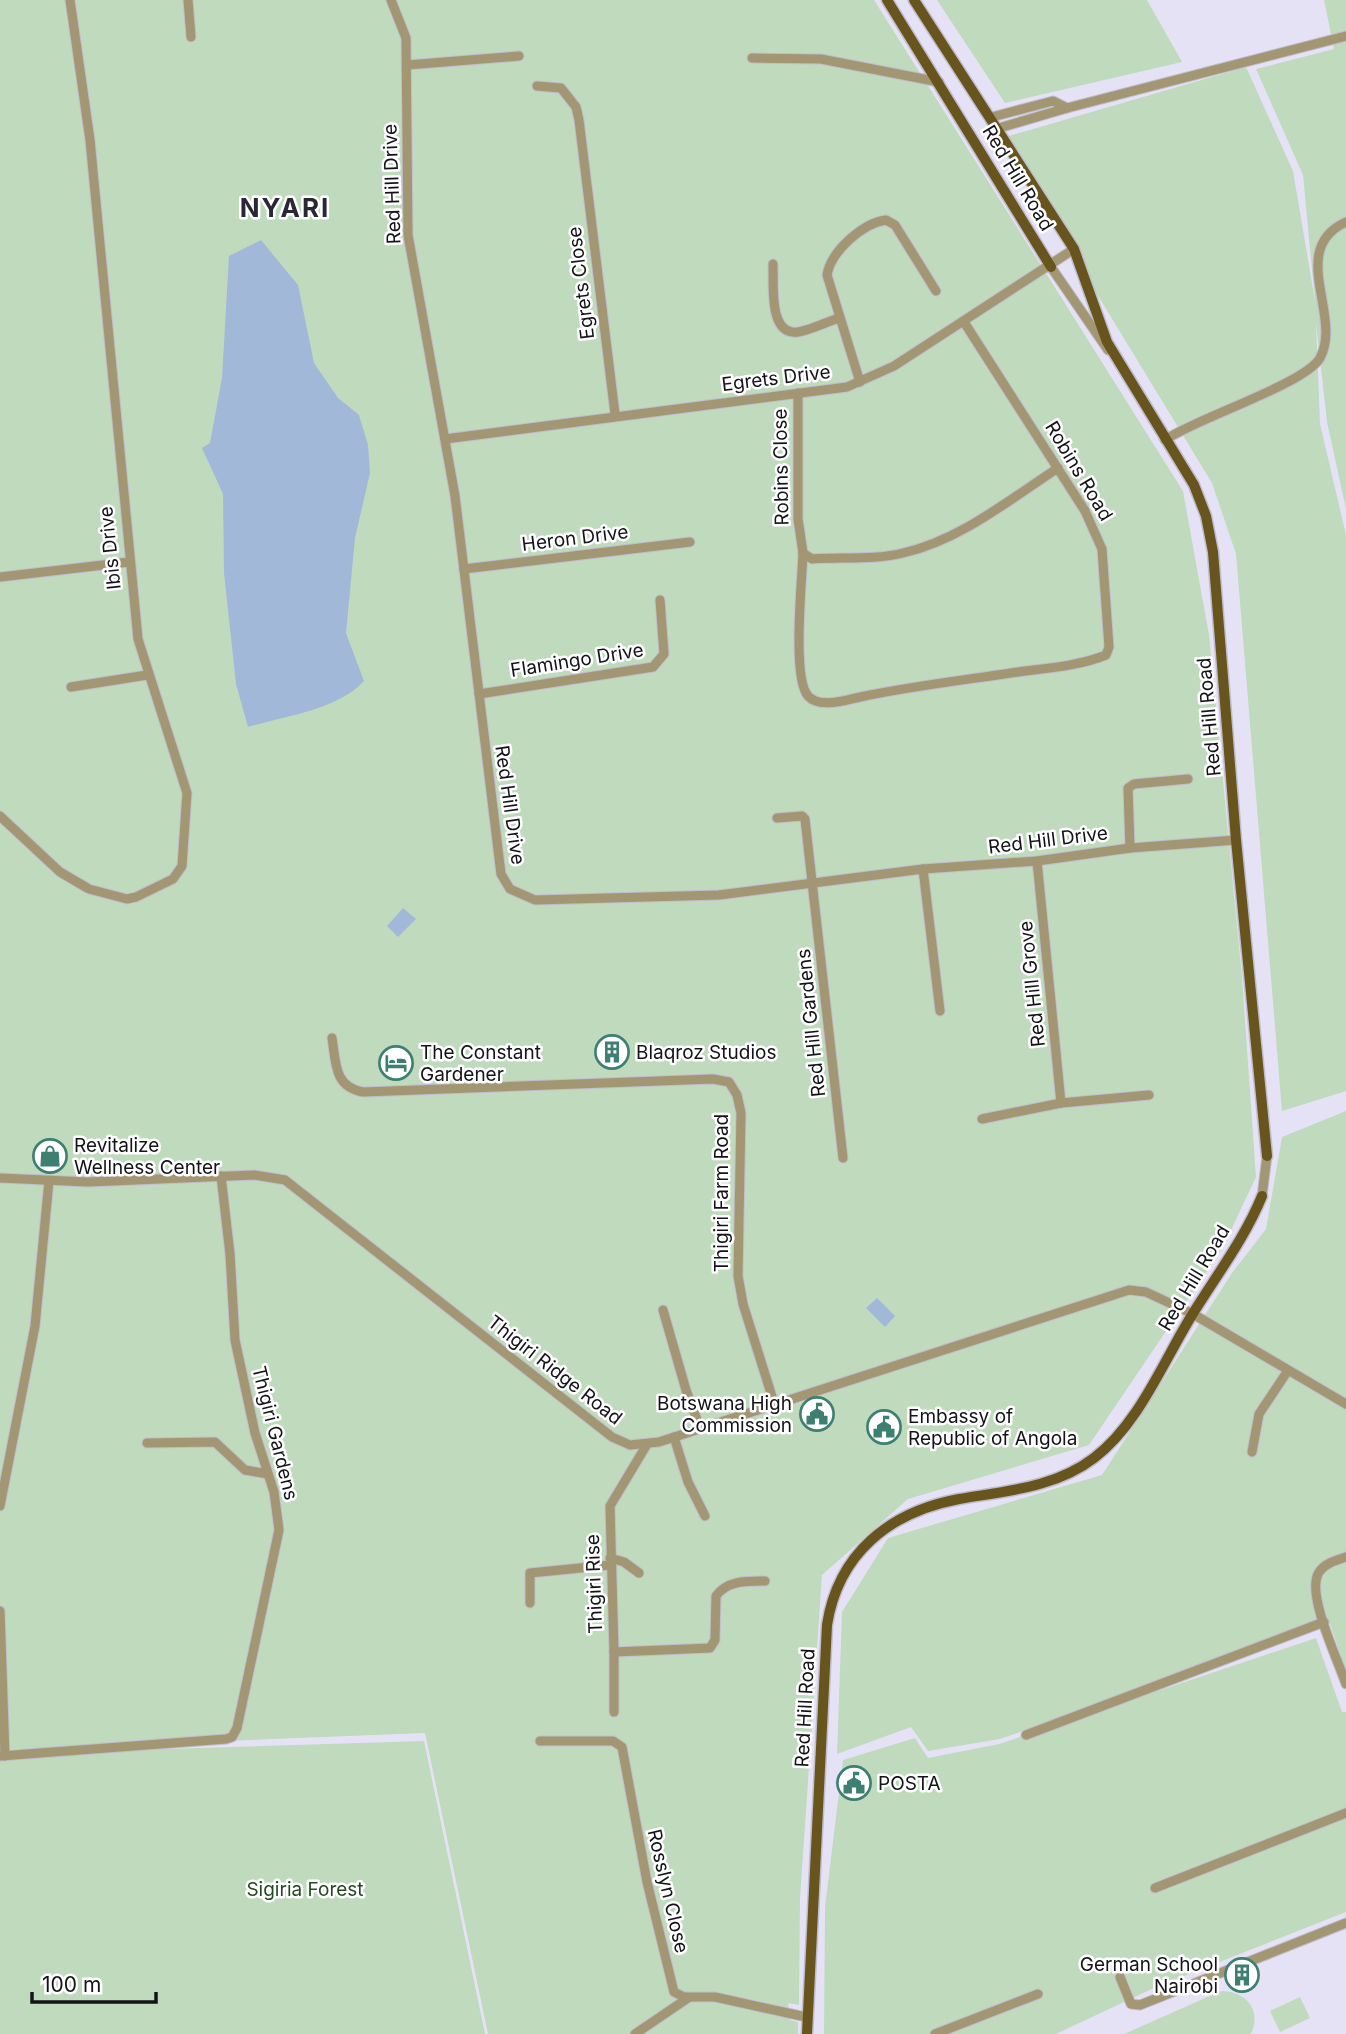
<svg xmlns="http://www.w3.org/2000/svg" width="1346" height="2034" viewBox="0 0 1346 2034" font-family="Inter,sans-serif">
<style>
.green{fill:#c0dabd}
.water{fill:#a2b8d9}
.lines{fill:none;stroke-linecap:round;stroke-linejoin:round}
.minor-casing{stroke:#c0bdce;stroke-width:11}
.major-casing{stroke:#c0bdce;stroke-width:13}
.minor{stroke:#a39673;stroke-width:9}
.major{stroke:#68551d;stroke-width:10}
.labels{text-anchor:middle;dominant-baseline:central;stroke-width:5;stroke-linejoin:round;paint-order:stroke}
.street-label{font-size:19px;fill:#141319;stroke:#fff}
.poi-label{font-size:19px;fill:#141319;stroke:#fff;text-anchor:start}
.park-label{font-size:19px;fill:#234a1f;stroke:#fff}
.district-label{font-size:26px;font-weight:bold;letter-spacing:2px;fill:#2a2735;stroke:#fff}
</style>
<rect width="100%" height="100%" fill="#e6e2f6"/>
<g class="green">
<path d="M0,0H874L1183,491L1209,635L1242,977L1256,1177L1223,1247L1089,1445L908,1499L822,1575L800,1899L799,2005L788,2003L790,2020L798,2022V2034H488L425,1733L0,1750Z"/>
<path d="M937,0H1147L1182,62L1005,103Z"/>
<path d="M1324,0H1346V509L1327,422L1316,323L1320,424L1346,535V1091L1282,1111L1236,554L1212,483L1002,138L1246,67L1293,171L1315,301L1303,175L1256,69L1334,49Z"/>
<path d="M1346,1111V1671L1330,1624L1000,1739L928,1751L911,1727L837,1754L842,1612L888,1538L1102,1475L1232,1273L1266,1229L1282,1137Z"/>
<path d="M1316,1638L1342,1712H1346V1912L1156,1987L1056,2034H824L825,1907L843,1760L915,1738L928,1758L999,1744Z"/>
<path d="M424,1741L485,2034H0V1754Z"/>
<path d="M1221,1991C1246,1991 1262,2010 1251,2034H1124Z"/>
<path d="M1300,1997L1310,2018L1280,2032L1270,2011Z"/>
</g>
<g class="water">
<path d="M261,240L298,285L314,363L338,398L359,415L368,445L370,473L355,538L346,633L364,681C337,710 285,716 248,727L236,684L224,573L223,494L202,448L210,443L222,378L229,256Z"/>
<path d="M403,908L416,919L398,937L387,926Z"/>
<path d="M877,1298L895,1316L885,1327L866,1308Z"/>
</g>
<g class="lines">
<g class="minor-casing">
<g id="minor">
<path d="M188,0L191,37"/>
<path d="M391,0L406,38L408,235L455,496L501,874L510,889L535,900L719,895L923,869L1037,861L1130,848L1236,840"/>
<path d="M752,58L821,59L939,82"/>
<path d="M407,65L519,56"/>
<path d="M537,86L561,88L576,107L579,120L615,414"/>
<path d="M992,117L1053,101L1067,108"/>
<path d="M999,128L1067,108L1346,36"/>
<path d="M773,264C774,284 768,336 798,332C811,330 826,322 839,318"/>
<path d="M1051,267L1108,350"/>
<path d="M860,382L827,275C831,251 863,223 886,220L895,225L936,291"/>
<path d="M798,393V519L803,553L812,559C841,557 875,560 903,553C960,540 1009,500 1058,468"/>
<path d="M445,439L847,387L894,366L1074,249"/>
<path d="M1165,440C1197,418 1305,384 1320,358C1343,316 1287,249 1346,222"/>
<path d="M803,553C802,580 792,678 808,696C820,709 845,700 860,697C912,686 965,680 1018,672C1047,668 1079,666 1106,655L1109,647L1102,549L1085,511L964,322"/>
<path d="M464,569L690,542"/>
<path d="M0,577L129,562"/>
<path d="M71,687L147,675"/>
<path d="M479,694L653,667L664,654L660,600"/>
<path d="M0,816L60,872L89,889L127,899L136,897L173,879L182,866L187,793L138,639L90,140L70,0"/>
<path d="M777,818L802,816L805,819L843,1158"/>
<path d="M1130,848L1128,788L1134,784L1188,779"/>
<path d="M1037,861L1061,1103"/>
<path d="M923,869L940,1011"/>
<path d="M332,1038C336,1063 334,1087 363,1092L713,1079L729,1082L737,1095L741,1113L738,1276L743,1304L774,1403"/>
<path d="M982,1119L1061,1103L1149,1095"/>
<path d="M0,1178L88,1182L254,1175L285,1180L612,1437L630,1445L659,1442L1129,1290L1146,1292L1193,1314L1346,1404"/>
<path d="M1262,1196L1267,1156"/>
<path d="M663,1310L686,1390L700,1428"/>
<path d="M674,1437L688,1482L705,1516"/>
<path d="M147,1443L215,1442L245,1470L268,1474"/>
<path d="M646,1446L610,1506L614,1652L710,1648L715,1640L716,1596C727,1580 748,1581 765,1581"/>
<path d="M1252,1452L1259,1414L1287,1372"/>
<path d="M0,1506L35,1326L49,1181"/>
<path d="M1346,1557C1336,1560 1323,1564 1318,1574C1307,1596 1338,1660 1346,1684"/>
<path d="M610,1558L624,1562L639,1573"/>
<path d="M530,1603V1573L610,1565"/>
<path d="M0,1611L5,1756"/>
<path d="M614,1652V1712"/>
<path d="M1026,1735L1324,1622"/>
<path d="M540,1741H613L622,1747L647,1882L674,1992L684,1997H715L806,2017"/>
<path d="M0,1756L226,1739L232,1737L237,1728L279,1530L274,1492L255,1433L235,1340L230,1254L221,1176"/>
<path d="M1155,1888L1346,1813"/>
<path d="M1120,1977L1131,2004L1140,2005L1346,1923"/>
<path d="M635,2034L688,1998"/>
<path d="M935,2034L1038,1994"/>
</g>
</g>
<g class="major-casing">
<g id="major">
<path d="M887,0L1051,267"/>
<path d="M914,0L1074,249L1107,342L1194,485L1206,516L1213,552L1236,840L1267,1156"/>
<path d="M807,2034L827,1625C838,1554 889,1512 959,1499C1005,1491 1055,1488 1094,1458C1139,1424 1163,1362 1192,1315C1216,1276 1245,1238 1262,1196"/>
</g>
</g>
<use href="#minor" class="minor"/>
<use href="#major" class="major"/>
</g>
<defs>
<g id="building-ring" transform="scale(1.75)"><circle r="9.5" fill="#fff" stroke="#3d7f70" stroke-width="1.5"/><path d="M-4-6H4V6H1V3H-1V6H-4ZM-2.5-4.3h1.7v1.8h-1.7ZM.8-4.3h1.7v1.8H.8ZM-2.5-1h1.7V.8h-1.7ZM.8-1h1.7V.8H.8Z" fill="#3d7f70"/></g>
<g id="hotel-ring" transform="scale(1.75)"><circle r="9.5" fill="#fff" stroke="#3d7f70" stroke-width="1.5"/><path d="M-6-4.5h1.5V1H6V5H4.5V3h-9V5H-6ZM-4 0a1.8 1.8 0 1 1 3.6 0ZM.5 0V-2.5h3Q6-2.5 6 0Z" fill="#3d7f70"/></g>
<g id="shop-ring" transform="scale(1.75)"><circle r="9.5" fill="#fff" stroke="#3d7f70" stroke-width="1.5"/><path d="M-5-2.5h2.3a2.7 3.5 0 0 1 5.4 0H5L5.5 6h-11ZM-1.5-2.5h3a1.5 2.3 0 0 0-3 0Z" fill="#3d7f70"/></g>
<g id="civic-ring" transform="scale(1.75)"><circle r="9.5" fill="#fff" stroke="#3d7f70" stroke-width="1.5"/><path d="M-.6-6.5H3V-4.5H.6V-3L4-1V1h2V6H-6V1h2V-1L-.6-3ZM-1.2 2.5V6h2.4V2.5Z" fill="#3d7f70"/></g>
</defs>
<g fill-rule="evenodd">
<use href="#building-ring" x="612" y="1052"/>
<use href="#hotel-ring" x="396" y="1063"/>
<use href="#shop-ring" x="50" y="1156"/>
<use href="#civic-ring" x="817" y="1414"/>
<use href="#civic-ring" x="884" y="1427"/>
<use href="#civic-ring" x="854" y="1783"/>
<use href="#building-ring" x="1242" y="1975"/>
</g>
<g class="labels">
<g class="street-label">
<text transform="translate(1018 178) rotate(59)">Red Hill Road</text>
<text transform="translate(392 184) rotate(-92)">Red Hill Drive</text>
<text transform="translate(581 283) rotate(-97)">Egrets Close</text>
<text transform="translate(776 378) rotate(-7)">Egrets Drive</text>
<text transform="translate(781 467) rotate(-91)">Robins Close</text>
<text transform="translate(1079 471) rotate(59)">Robins Road</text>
<text transform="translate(575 538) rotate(-7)">Heron Drive</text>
<text transform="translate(110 548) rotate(-96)">Ibis Drive</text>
<text transform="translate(577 660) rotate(-9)">Flamingo Drive</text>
<text transform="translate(1209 717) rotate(-95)">Red Hill Road</text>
<text transform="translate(510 805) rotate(82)">Red Hill Drive</text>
<text transform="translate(1048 840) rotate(-7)">Red Hill Drive</text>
<text transform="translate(1032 984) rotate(-96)">Red Hill Grove</text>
<text transform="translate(811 1023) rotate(-96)">Red Hill Gardens</text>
<text transform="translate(721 1193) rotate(-90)">Thigiri Farm Road</text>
<text transform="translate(1194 1278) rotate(-59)">Red Hill Road</text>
<text transform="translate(555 1370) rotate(38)">Thigiri Ridge Road</text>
<text transform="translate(275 1433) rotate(76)">Thigiri Gardens</text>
<text transform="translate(594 1584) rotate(-92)">Thigiri Rise</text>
<text transform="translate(805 1708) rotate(-87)">Red Hill Road</text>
<text transform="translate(668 1891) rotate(77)">Rosslyn Close</text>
</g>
<g class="poi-label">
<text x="420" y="1052">The Constant<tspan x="420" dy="22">Gardener</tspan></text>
<text x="636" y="1052">Blaqroz Studios</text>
<text x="74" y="1145">Revitalize<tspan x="74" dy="22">Wellness Center</tspan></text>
<text x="792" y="1403" text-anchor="end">Botswana High<tspan x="792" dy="22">Commission</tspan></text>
<text x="908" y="1416">Embassy of<tspan x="908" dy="22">Republic of Angola</tspan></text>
<text x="878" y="1783">POSTA</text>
<text x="1218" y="1964" text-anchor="end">German School<tspan x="1218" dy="22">Nairobi</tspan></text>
</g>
<g class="park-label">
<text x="305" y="1889">Sigiria Forest</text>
</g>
<g class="district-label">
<text x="285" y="207">NYARI</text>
</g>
</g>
<path d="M32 1992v10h124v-10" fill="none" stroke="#141319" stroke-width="3.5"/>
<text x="42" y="1992" font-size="21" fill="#141319" stroke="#ffffff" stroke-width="5" paint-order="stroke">100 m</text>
</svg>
